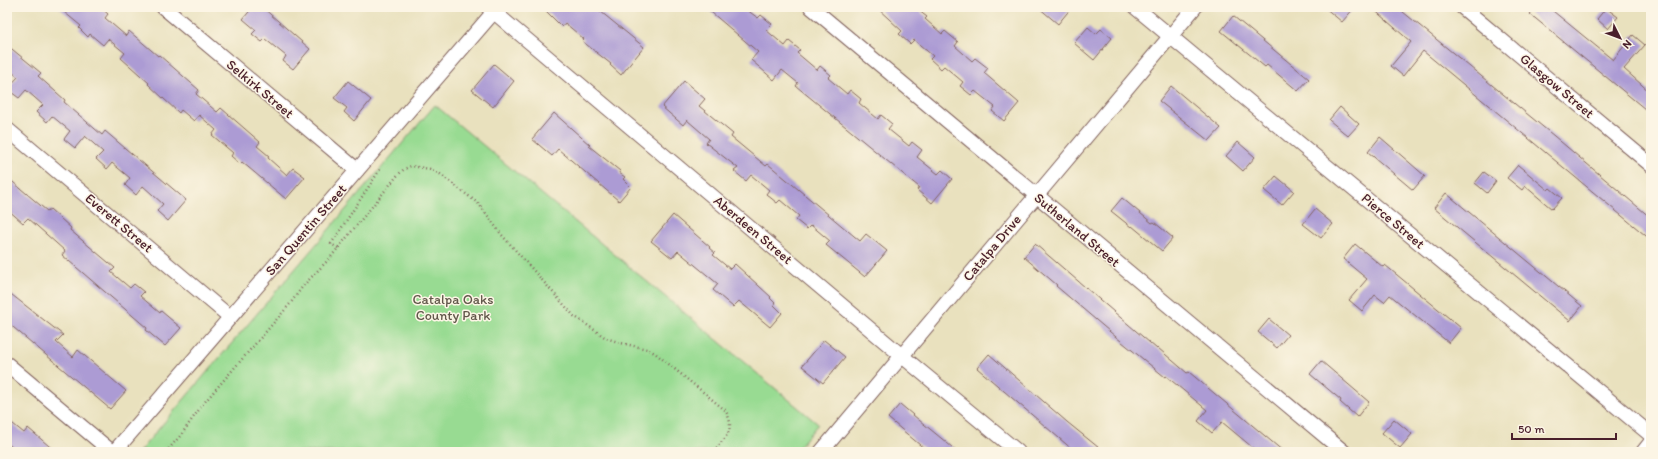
<svg xmlns="http://www.w3.org/2000/svg" width="1658" height="459" viewBox="0 0 1658 459" font-family="Itim,sans-serif">
<style>
.green{fill:#98db92;stroke:#717d5e}
.building{fill:#ac9bd4}
.lines{fill:none;stroke-linecap:round;stroke-linejoin:round}
.minor-casing{stroke:#82635e;stroke-width:16}
.path{stroke:#82635e;stroke-width:2.5;stroke-dasharray:1 3;stroke-linecap:butt}
.minor{stroke:#fff;stroke-width:14}
.labels{text-anchor:middle;dominant-baseline:central;stroke-width:3;stroke-linejoin:round;paint-order:stroke}
.street-label{font-size:14px;fill:#4a1f2b;stroke:#fcf5e5}
.park-label{font-size:14px;fill:#61574a;stroke:#fcf5e5}
</style>
<rect width="100%" height="100%" fill="#fcf5e5"/>
<filter id="ink" filterUnits="userSpaceOnUse"><feTurbulence type="fractalNoise" baseFrequency=".025" numOctaves="2"/><feDisplacementMap in="SourceGraphic" scale="8" xChannelSelector="R" yChannelSelector="G"/><feConvolveMatrix kernelMatrix="1 2 1 2 8 2 1 2 1" color-interpolation-filters="sRGB"/></filter>
<filter id="wash" filterUnits="userSpaceOnUse"><feTurbulence type="fractalNoise" baseFrequency=".012" numOctaves="4" result="noise"/><feDisplacementMap in="SourceGraphic" scale="16" xChannelSelector="R" yChannelSelector="G"/><feGaussianBlur stdDeviation="0.9" result="paint"/><feColorMatrix in="noise" values="0 0 0 0 0 0 0 0 0 0 0 0 0 0 0 0 0 1.4 0 .05"/><feComposite in="paint" operator="in"/></filter>
<g filter="url(#wash)">
<rect width="100%" height="100%" fill="#e9e1be"/>
<path class="green" d="M435,105L818,424L795,452H139Z"/>
<g id="blocks">
<g class="building">
<path d="M58,7H100L108,14L105,18L126,36L129,31L158,56L159,55L199,90L196,94L217,112L221,108L260,142L257,146L269,156L268,158L287,175L293,168L305,177L286,199L242,162L240,164L231,156L233,153L212,135L216,130L199,115L194,121L181,110L179,113L148,84L149,83L121,58L125,53L108,39L103,45L90,34L88,37L79,28L81,26Z"/>
<path d="M253,7H262L310,49L293,69L283,61L286,56L265,39L262,42L252,34L256,30L243,19Z"/>
<path d="M542,7H595L644,47L621,75L610,65L611,64L582,41L584,39L565,23L562,27Z"/>
<path d="M705,7H747V10L758,18L761,15L772,24L766,30L785,46L789,41L800,50L797,53L817,70L820,66L831,75L828,78L847,94L850,90L861,99L859,103L878,119L881,115L892,124L888,129L909,146L912,142L922,150L917,157L938,174L942,170L952,179L932,203L917,190L919,187L796,86L798,83L782,70L774,80L751,60L758,52Z"/>
<path d="M876,7H914L927,17L925,19L942,34L945,31L958,42L955,46L972,61L975,58L988,68L984,73L1019,103L1004,121L992,111L995,107L975,91L971,95L960,86L963,82L944,66L941,69L930,59L933,56L914,40L910,44L899,34L902,31Z"/>
<path d="M1038,7H1072L1058,24Z"/>
<path d="M1324,7H1355L1342,22Z"/>
<path d="M1371,7H1397L1554,136L1651,218V240L1423,51L1403,76L1391,66L1411,42Z"/>
<path d="M1536,7H1548L1613,60L1633,35L1645,45L1624,69L1651,93V114L1530,14Z"/>
<path d="M1606,8L1618,17L1608,29L1597,19Z"/>
<path d="M1233,16L1309,79L1298,91L1267,65L1265,67L1221,31Z"/>
<path d="M1088,27L1096,34L1101,29L1112,38L1094,60L1074,43Z"/>
<path d="M7,45L41,73L38,76L65,100L64,102L102,135L105,131L186,200L168,221L157,211L163,204L143,186L136,195L125,185L130,178L112,163L107,169L96,159L103,152L85,136L75,148L64,139L70,131L52,116L47,122L36,112L43,105L26,90L19,98L7,89L18,77L7,68Z"/>
<path d="M494,64L514,81L493,107L472,90Z"/>
<path d="M348,81L371,100L354,121L344,112L347,108L334,98Z"/>
<path d="M684,81L705,99L699,106L733,134L731,137L766,166L768,164L860,241L866,234L887,251L865,277L826,245L830,241L811,225L807,229L796,220L799,216L780,200L777,203L766,194L769,190L751,175L746,181L734,171L738,168L706,143L709,139L687,120L683,125L662,107Z"/>
<path d="M1171,86L1221,128L1209,141L1159,101Z"/>
<path d="M1340,107L1359,124L1348,136L1329,120Z"/>
<path d="M554,113L590,145L589,146L620,171L619,173L625,177L623,179L631,187L619,201L558,149L552,156L532,139Z"/>
<path d="M1380,137L1425,176L1413,190L1368,152Z"/>
<path d="M1238,142L1255,157L1243,171L1226,156Z"/>
<path d="M1518,165L1548,190L1550,188L1562,198L1552,209L1525,186L1522,190L1507,178Z"/>
<path d="M1484,172L1496,181L1487,193L1475,183Z"/>
<path d="M1276,176L1294,191L1282,205L1264,190Z"/>
<path d="M7,177L47,211L50,209L71,228L70,230L115,268L111,272L130,288L134,284L144,292L140,296L160,313L161,311L181,328L165,346L146,330L147,328L62,255L65,251L28,218L23,223L7,209Z"/>
<path d="M1446,193L1582,306L1570,321L1434,208Z"/>
<path d="M1122,198L1152,223L1154,222L1173,238L1162,251L1132,226L1131,227L1111,211Z"/>
<path d="M1315,209L1333,224L1321,238L1303,224Z"/>
<path d="M673,215L710,247L709,248L715,253L713,255L730,269L735,264L771,297L770,298L775,303L774,305L782,313L770,327L739,301L733,307L713,290L718,284L678,251L672,258L651,241Z"/>
<path d="M1035,244L1157,349L1158,348L1187,373L1189,372L1284,452H1258L1222,422L1212,433L1198,421L1207,410L1166,376L1165,377L1116,337L1056,286L1057,285L1024,257Z"/>
<path d="M1355,244L1383,267L1385,265L1461,328L1449,343L1390,295L1384,302L1375,295L1362,311L1349,300L1367,279L1343,259Z"/>
<path d="M7,291L63,335L56,342L73,357L78,350L126,391L110,409L7,322Z"/>
<path d="M1269,319L1288,335L1277,348L1258,332Z"/>
<path d="M824,340L845,357L823,383L802,366Z"/>
<path d="M989,354L1067,422L1104,452H1075L1066,444L977,368Z"/>
<path d="M1321,361L1369,402L1357,417L1340,402L1341,400L1310,374Z"/>
<path d="M900,404L919,420L958,452H929L920,445L888,418Z"/>
<path d="M7,419L24,433L28,428L56,452H18L7,443Z"/>
<path d="M1394,419L1412,434L1400,448L1382,433Z"/>
</g>
</g>
</g>
<g filter="url(#ink)">
<use href="#blocks" fill-opacity="0" stroke="#82635e" stroke-width="1"/>
<g class="lines">
<g class="minor-casing">
<g id="minor">
<path d="M163,7L357,170"/>
<path d="M488,7L902,356L1018,452"/>
<path d="M811,7L1344,452"/>
<path d="M1135,7L1651,435"/>
<path d="M1462,7L1651,165"/>
<path d="M7,129L230,317"/>
<path d="M7,364L112,452"/>
<path d="M114,452L498,7"/>
<path d="M821,452L1195,7"/>
<path d="M1643,452L1651,442"/>
</g>
</g>
<g class="path">
<path d="M338,248L331,244L381,168"/>
<path d="M166,452L181,435L203,404L290,304L303,286L330,258L397,176L404,169L411,166L430,169L440,174L479,204L501,234L574,316L606,338L621,343L647,349L655,353L725,410C737,430 725,437 713,452"/>
</g>
<use href="#minor" class="minor"/>
</g>
</g>
<g class="labels">
<g class="street-label">
<text transform="translate(1557 86) rotate(40)">Glasgow Street</text>
<text transform="translate(260 89) rotate(40)">Selkirk Street</text>
<text transform="translate(1393 221) rotate(40)">Pierce Street</text>
<text transform="translate(119 223) rotate(40)">Everett Street</text>
<text transform="translate(306 230) rotate(-49)">San Quentin Street</text>
<text transform="translate(753 230) rotate(40)">Aberdeen Street</text>
<text transform="translate(1077 230) rotate(40)">Sutherland Street</text>
<text transform="translate(992 248) rotate(-50)">Catalpa Drive</text>
</g>
<g class="park-label">
<text x="453" y="299">Catalpa Oaks<tspan x="453" dy="16">County Park</tspan></text>
</g>
</g>
<rect width="1658" height="459" fill="none" stroke="#fcf5e5" stroke-width="24"/>
<g transform="translate(1620 38) rotate(132)" stroke="#fcf5e5" stroke-width="3" paint-order="stroke">
<path d="M0-3L7 15L0 10L-7 15Z" fill="#4a1f2b"/>
<text y="-6" font-size="11" font-weight="bold" text-anchor="middle" fill="#4a1f2b">N</text>
</g>
<path d="M1512 433v6h104v-6" fill="none" stroke="#4a1f2b" stroke-width="2"/>
<text x="1518" y="433" font-size="12" fill="#4a1f2b" stroke="#fcf5e5" stroke-width="3" paint-order="stroke">50 m</text>
</svg>
